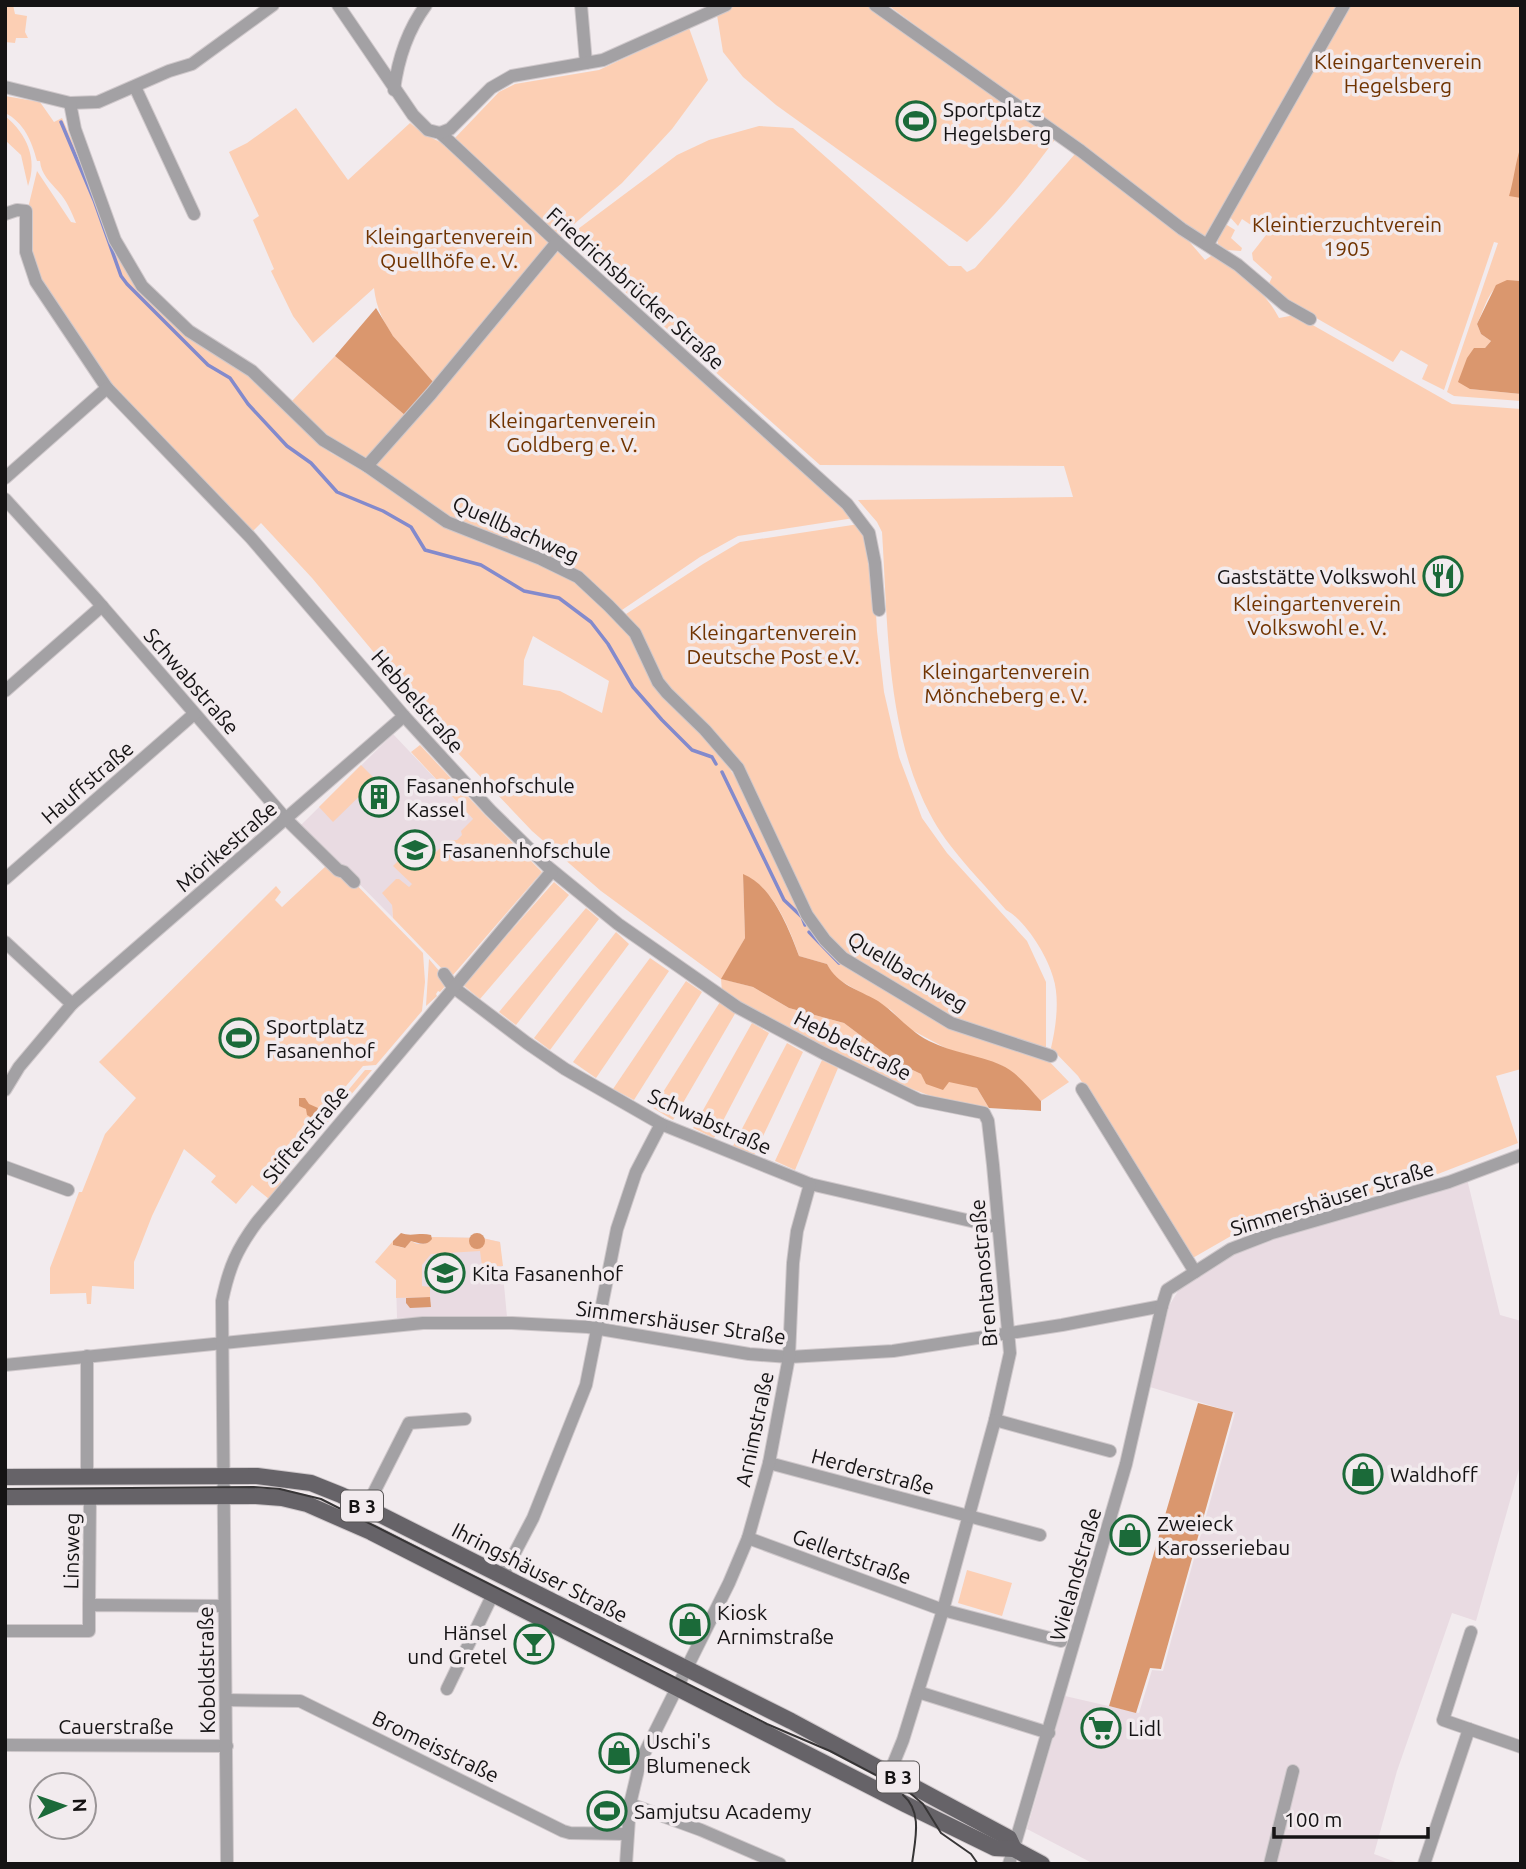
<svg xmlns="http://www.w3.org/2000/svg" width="1526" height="1869" viewBox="0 0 1526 1869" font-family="Ubuntu,sans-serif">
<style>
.built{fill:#e9dbe2}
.green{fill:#fccfb4;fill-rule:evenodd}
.forest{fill:#da976e}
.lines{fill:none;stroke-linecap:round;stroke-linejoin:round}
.stream{stroke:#838acc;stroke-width:3.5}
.minor-casing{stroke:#cfc8cb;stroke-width:14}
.major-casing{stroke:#cfc8cb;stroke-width:18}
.minor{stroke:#a3a1a4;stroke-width:12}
.major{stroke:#666368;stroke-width:16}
.tram{stroke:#373536;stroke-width:2}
.labels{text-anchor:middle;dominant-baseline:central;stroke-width:7;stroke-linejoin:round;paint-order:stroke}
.shield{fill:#f2ebee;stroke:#575455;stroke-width:2}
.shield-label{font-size:19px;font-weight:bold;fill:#151314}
.park-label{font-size:21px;fill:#703300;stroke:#f2ebee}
.poi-label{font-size:21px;fill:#151314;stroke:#f2ebee;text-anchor:start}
.street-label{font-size:21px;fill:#151314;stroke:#f2ebee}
</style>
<rect width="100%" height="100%" fill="#f2ebee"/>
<g class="built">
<path d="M393,734L476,822L392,905L393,918L301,825Z"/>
<path d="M1467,1179L1500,1315L1521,1321V1462L1476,1621L1452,1613L1397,1771L1374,1854L1401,1864H1094L1027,1829L1065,1696L1139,1713L1152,1670L1163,1671L1172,1637L1235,1413L1150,1387L1169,1306L1181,1286L1234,1250Z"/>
<path d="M430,1237L482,1238L500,1242L507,1317L454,1316L397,1318L396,1280L375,1262Z"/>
</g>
<g class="green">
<path d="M5,5H13L15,14L27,16L25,32L28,38H16L15,43L5,42Z"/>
<path d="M737,5H869L1056,138C1029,175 1001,211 967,242L776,105L743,77L723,52L717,15Z"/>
<path d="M888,5H1337L1207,236L1204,237L1184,225Z"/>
<path d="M1348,5H1521V281C1490,278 1488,301 1477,324L1481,334L1491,341L1485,348L1470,389L1521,394V401L1454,396L1447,392L1498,243L1494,242L1444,390L1422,379L1428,365L1401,350L1393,362L1297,307L1268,286L1272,277L1253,260L1252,253L1266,235L1242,219L1238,226L1229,216Z"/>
<path d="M689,28L708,80L672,129L622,183L559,237L454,139L499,92L515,84L599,70Z"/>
<path d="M5,96L40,102L54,122L62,118L140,291L246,373L331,453L356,466L445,525L542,563L577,581L634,636L657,686L725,761L749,800L813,930L948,1026L1045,1057L1069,1082L1041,1101L1019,1078L1001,1065L953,1052L908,1028L891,1010L834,977L827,964L799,956C790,929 772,885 743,875L745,938L722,979L753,987L789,1008L844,1023L896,1062L921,1074L977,1088L989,1108C946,1106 909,1088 871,1070C820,1046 771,1018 722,992L721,979L601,891L532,831L455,750L312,578L261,523L252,532L111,385L40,279L31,254L29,204L37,171L71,222L76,223C71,211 67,201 58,191C50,182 41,174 40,161H37C32,142 24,122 5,113ZM533,636L609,681L602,713L560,691L523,685L524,660Z"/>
<path d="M296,108L348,180L410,123L424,134L448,146L552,242L434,383C408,354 378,328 374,288L313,343L293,316L271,271L274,269L253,220L259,216L229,152L247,143Z"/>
<path d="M5,116C27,134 38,159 28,186L21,155L5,140Z"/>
<path d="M759,126L793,128L949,266H961L967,272L975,268L1075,154L1181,232L1205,260L1214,254C1239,273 1264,289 1279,318L1295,315L1452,404L1521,409V1069L1496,1076L1518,1143L1412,1184L1231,1236L1191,1259L1087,1090L1078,1076L1051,1048C1056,1027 1060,998 1053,977C1047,955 1025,920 1006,910C980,879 948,849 930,814C886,731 888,624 882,532L877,522L858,500L1073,497L1064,466L820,465L568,241L578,229L677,155L709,140Z"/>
<path d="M1227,225L1235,230L1231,238L1242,248L1241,251L1227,250L1218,244L1217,235L1222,226Z"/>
<path d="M560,249L854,518L738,536L700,557L619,612L579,576L449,519L374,467Z"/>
<path d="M335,356L406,416L367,459L331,441L292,401Z"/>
<path d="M859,524L867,535L873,563L877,631L884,692L899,757L922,818L947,853L1027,941L1046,982V1052L948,1019L849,960L823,934L739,763L669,689L623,616L703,564L740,542Z"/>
<path d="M420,745L485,815L542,872L453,975L445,972L393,918L392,905L382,893L396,879H399L409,887L412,884L393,866L421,838L436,852L448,841L457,840L462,835L461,831L473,819L411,752Z"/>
<path d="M361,765L376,780L333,822L319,807Z"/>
<path d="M326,866L336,876L344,872L423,953L425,982L422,1011L376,1065L363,1066L279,1165L281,1184L269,1199L252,1185L236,1204L211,1182L216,1176L184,1149L152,1216L134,1262V1289L92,1286L91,1304H87L86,1293L50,1294V1268L79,1192H82L105,1134L136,1098L99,1062L276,886L281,892L275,900L282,907Z"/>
<path d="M554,882L569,895L480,999L463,985Z"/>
<path d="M586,908L599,919L516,1025L499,1012Z"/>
<path d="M616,932L629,944L550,1050L534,1038Z"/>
<path d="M650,958L669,971L596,1078L573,1062Z"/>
<path d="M429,959L441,973L447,984L440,992L438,991L436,994L437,996L426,1006Z"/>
<path d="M686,981L702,992L634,1100L613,1089Z"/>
<path d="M720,1002L736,1012L673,1120L653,1108Z"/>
<path d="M752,1023L769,1033L714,1138L693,1128Z"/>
<path d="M787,1043L803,1052L754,1155L733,1146Z"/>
<path d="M822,1060L838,1068L795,1170L775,1161Z"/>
<path d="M365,1070H372L338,1110L335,1106Z"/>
<path d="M331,1112L335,1114L283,1174V1168Z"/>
<path d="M432,1237L482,1238L500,1242L503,1266H482L480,1251L431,1254L422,1265V1286L430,1287V1297L396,1298V1280L375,1262L393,1241V1245L404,1248L411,1241L417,1244H425Z"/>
<path d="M967,1570L1012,1583L1002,1616L958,1603Z"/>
</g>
<g class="forest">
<path d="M1521,146V198L1509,196C1514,180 1515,163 1521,146Z"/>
<path d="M1507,280L1521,281V394L1470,389L1458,382L1467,358L1474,348H1485L1491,341L1481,334L1477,324L1496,285Z"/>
<path d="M376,308L393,336L434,383L406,416L335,356Z"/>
<path d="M743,874C772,885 789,929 799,956L827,964C838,985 857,989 878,1001C896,1013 909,1031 929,1041C953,1053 979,1055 1001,1065C1017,1072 1029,1088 1041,1101V1111L989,1108L977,1088L949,1082L943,1090L926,1084L921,1074L896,1062L844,1023L789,1008L753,987L721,979L745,938Z"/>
<path d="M299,1098H305L309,1104L318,1108V1116L312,1118L307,1115L306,1109L299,1106Z"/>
<path d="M401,1233C411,1237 420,1232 431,1235L432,1239C426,1247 419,1243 411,1241L405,1248L393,1245V1241Z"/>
<circle cx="477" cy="1241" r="8"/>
<path d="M430,1297L431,1307L410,1308L406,1303V1298Z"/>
<path d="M1198,1403L1233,1412L1161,1669L1150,1668L1136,1713L1109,1706Z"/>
</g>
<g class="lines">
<g class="stream">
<path d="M61,122L94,200L121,276L127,284L208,365L230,378L248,404L287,446L311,463L337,492L383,511L411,527L425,550L481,565L524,591L559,598L591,622L608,644L633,687L662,720L692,750L712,757L716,764"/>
<path d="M722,772L784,900L802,917L805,925"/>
<path d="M809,932L839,963"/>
</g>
<g class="minor-casing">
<g id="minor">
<path d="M338,5L413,115L428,130L440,133L449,141L557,242L847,504L869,533L875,563L879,610"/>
<path d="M581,5L586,63"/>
<path d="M875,5L1081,151L1182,229L1238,265L1285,305L1310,319"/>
<path d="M5,87L70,103L98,102L169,71L192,64L273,5"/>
<path d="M135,87L194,214"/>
<path d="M394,90C398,58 407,31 426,5"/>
<path d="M70,103L75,129L115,240L142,286L189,331L252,371L323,440L367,466L447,522L541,559L578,577L609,606L635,633L658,682L667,693L705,730L738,768L807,915L825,940L843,958L951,1023L1051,1056"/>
<path d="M440,133L450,129L491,88L512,76L603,60L726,5"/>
<path d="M5,214L17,210L26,211V252L36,282L107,388L251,538L404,716L490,810L548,867L618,924L737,1007L823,1053L919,1100L984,1113L988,1121L993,1165L1010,1353L995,1420L943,1610L903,1740L890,1772"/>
<path d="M1208,244L1344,5"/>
<path d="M367,466L431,394L557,242"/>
<path d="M5,478L107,388"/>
<path d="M5,499L95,598L286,819L338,870L344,872L354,882"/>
<path d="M5,691L102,606"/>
<path d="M5,879L194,714"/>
<path d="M5,942L72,1004"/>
<path d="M444,974L453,987L527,1043L565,1069L661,1124L810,1184L997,1227"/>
<path d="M1082,1089L1195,1272"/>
<path d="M5,1090L19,1067L72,1004L404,716"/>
<path d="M5,1167L68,1190"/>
<path d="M87,1356V1475"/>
<path d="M5,1365L423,1323H512L588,1327L749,1354L789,1357L893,1351L1062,1325L1162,1306"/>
<path d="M995,1420L1110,1451"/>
<path d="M769,1463L1040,1535"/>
<path d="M366,1508L409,1423L465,1419"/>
<path d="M748,1538L943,1610L1061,1641"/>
<path d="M502,1577L533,1518L586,1385L617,1229L636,1172L661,1124"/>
<path d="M89,1605L90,1497"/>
<path d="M5,1631H89V1605L224,1606"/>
<path d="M447,1689L493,1594"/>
<path d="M918,1692L1049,1733"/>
<path d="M226,1700L300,1701L563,1831L570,1833L627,1834"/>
<path d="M1469,1729L1521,1747"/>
<path d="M5,1745L227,1746"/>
<path d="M630,1804L701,1830L780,1864"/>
<path d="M227,1864L222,1301C229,1267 237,1249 257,1222L552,871"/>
<path d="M626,1864L630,1804L640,1762L729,1583L748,1538L769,1463L789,1357L793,1263L797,1231L810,1184"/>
<path d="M1009,1864L1126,1464L1162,1306L1167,1290L1231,1249L1272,1233L1449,1182L1521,1155"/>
<path d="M1270,1864L1293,1771"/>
<path d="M1424,1864L1469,1729L1443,1720L1471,1632"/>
</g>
</g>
<g class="major-casing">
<g id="major">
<path d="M5,1477L257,1476L311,1483L341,1495L791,1721L1009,1838L1014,1849"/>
<path d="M5,1497L256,1496L282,1498L307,1504L371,1532L905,1804L995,1848L1014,1849L1042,1864"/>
</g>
</g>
<use href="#minor" class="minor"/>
<use href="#major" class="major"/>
<g class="tram">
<path d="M5,1489L254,1487L280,1489L321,1499L767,1724L830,1751L910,1793L923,1804L941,1833L971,1854L978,1864"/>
<path d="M903,1795C923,1812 915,1840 912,1864"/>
</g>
</g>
<defs>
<g id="stadium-ring" transform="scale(2.0125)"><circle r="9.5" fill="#f2ebee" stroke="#1b6a39" stroke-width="1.5"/><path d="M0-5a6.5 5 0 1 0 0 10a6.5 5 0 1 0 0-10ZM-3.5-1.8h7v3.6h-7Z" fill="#1b6a39"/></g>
<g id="restaurant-ring" transform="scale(2.0125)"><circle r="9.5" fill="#f2ebee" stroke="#1b6a39" stroke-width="1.5"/><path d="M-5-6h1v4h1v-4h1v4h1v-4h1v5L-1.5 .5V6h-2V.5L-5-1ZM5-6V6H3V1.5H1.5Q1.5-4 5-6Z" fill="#1b6a39"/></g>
<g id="building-ring" transform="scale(2.0125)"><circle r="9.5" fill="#f2ebee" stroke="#1b6a39" stroke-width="1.5"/><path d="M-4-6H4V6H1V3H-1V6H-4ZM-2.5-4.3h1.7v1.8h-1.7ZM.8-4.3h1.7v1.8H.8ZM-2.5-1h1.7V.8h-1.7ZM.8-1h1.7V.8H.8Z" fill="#1b6a39"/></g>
<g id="school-ring" transform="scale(2.0125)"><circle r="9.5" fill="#f2ebee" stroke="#1b6a39" stroke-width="1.5"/><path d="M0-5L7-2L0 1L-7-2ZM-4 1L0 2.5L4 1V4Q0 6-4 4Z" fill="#1b6a39"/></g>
<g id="shop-ring" transform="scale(2.0125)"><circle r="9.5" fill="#f2ebee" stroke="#1b6a39" stroke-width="1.5"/><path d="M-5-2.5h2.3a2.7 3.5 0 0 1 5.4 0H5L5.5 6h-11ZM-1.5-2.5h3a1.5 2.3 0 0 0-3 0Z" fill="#1b6a39"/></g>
<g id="bar-ring" transform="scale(2.0125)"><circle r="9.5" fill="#f2ebee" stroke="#1b6a39" stroke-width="1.5"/><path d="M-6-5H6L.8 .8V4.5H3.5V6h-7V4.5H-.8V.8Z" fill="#1b6a39"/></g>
<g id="supermarket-ring" transform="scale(2.0125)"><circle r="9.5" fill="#f2ebee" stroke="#1b6a39" stroke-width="1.5"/><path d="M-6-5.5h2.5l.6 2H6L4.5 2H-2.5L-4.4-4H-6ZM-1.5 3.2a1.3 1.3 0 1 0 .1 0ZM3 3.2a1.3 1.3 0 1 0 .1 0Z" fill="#1b6a39"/></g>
</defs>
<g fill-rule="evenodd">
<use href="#stadium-ring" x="916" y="121"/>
<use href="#restaurant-ring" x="1443" y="576"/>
<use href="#building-ring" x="379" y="797"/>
<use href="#school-ring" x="415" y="850"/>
<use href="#stadium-ring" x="239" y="1038"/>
<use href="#school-ring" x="445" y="1273"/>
<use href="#shop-ring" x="1363" y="1474"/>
<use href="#shop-ring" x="1130" y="1535"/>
<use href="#shop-ring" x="690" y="1624"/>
<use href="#bar-ring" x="534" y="1644"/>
<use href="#supermarket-ring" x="1101" y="1728"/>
<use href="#shop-ring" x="619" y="1753"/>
<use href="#stadium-ring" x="607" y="1811"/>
</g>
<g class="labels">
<g class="shield">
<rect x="341" y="1490.5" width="42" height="31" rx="5"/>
<rect x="877" y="1761.5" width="42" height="31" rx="5"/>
</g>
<g class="shield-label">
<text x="362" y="1506">B 3</text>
<text x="898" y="1777">B 3</text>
</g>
<g class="park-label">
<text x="1398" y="61">Kleingartenverein<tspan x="1398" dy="24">Hegelsberg</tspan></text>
<text x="1347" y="224">Kleintierzuchtverein<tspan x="1347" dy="24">1905</tspan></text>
<text x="449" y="236">Kleingartenverein<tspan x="449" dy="24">Quellhöfe e. V.</tspan></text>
<text x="572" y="420">Kleingartenverein<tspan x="572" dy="24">Goldberg e. V.</tspan></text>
<text x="1317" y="603">Kleingartenverein<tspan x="1317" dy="24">Volkswohl e. V.</tspan></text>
<text x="773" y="632">Kleingartenverein<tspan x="773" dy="24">Deutsche Post e.V.</tspan></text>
<text x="1006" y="671">Kleingartenverein<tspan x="1006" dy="24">Möncheberg e. V.</tspan></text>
</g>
<g class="poi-label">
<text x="943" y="109">Sportplatz<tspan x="943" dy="24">Hegelsberg</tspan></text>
<text x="1416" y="576" text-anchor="end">Gaststätte Volkswohl</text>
<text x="406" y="785">Fasanenhofschule<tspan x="406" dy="24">Kassel</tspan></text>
<text x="442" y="850">Fasanenhofschule</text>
<text x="266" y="1026">Sportplatz<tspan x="266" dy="24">Fasanenhof</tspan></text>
<text x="472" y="1273">Kita Fasanenhof</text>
<text x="1390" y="1474">Waldhoff</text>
<text x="1157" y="1523">Zweieck<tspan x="1157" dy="24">Karosseriebau</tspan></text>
<text x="717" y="1612">Kiosk<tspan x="717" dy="24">Arnimstraße</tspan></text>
<text x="507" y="1632" text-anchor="end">Hänsel<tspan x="507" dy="24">und Gretel</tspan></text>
<text x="1128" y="1728">Lidl</text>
<text x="646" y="1741">Uschi's<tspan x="646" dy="24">Blumeneck</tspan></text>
<text x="634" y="1811">Samjutsu Academy</text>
</g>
<g class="street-label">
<text transform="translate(636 288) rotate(42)">Friedrichsbrücker Straße</text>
<text transform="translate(516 529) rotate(24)">Quellbachweg</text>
<text transform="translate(192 681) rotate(49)">Schwabstraße</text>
<text transform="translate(418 701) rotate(49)">Hebbelstraße</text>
<text transform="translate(87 782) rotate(-41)">Hauffstraße</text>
<text transform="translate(226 846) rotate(-41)">Mörikestraße</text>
<text transform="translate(908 971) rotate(31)">Quellbachweg</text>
<text transform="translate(853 1045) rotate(27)">Hebbelstraße</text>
<text transform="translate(710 1121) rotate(24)">Schwabstraße</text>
<text transform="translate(305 1134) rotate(-50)">Stifterstraße</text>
<text transform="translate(1332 1198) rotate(-17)">Simmershäuser Straße</text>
<text transform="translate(983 1273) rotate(-95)">Brentanostraße</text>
<text transform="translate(681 1322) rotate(8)">Simmershäuser Straße</text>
<text transform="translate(754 1429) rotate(-78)">Arnimstraße</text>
<text transform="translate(873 1471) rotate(15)">Herderstraße</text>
<text transform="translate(71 1551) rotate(-89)">Linsweg</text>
<text transform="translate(852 1556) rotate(20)">Gellertstraße</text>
<text transform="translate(540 1572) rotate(27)">Ihringshäuser Straße</text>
<text transform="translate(1075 1574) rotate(-74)">Wielandstraße</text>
<text transform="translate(206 1670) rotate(-91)">Koboldstraße</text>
<text x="116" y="1726">Cauerstraße</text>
<text transform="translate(436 1746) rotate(26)">Bromeisstraße</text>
</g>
</g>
<rect width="1526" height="1869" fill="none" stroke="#151314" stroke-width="14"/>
<g transform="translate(63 1806) rotate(88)"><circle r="33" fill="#f2ebee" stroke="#9a9597" stroke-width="2"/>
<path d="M0-5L12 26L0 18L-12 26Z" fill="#1b6a39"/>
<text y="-10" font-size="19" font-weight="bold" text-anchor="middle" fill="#151314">N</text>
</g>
<path d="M1274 1827v10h154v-10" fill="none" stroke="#151314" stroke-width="3.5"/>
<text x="1284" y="1827" font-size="21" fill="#151314" stroke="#f2ebee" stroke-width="5" paint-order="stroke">100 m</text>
</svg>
